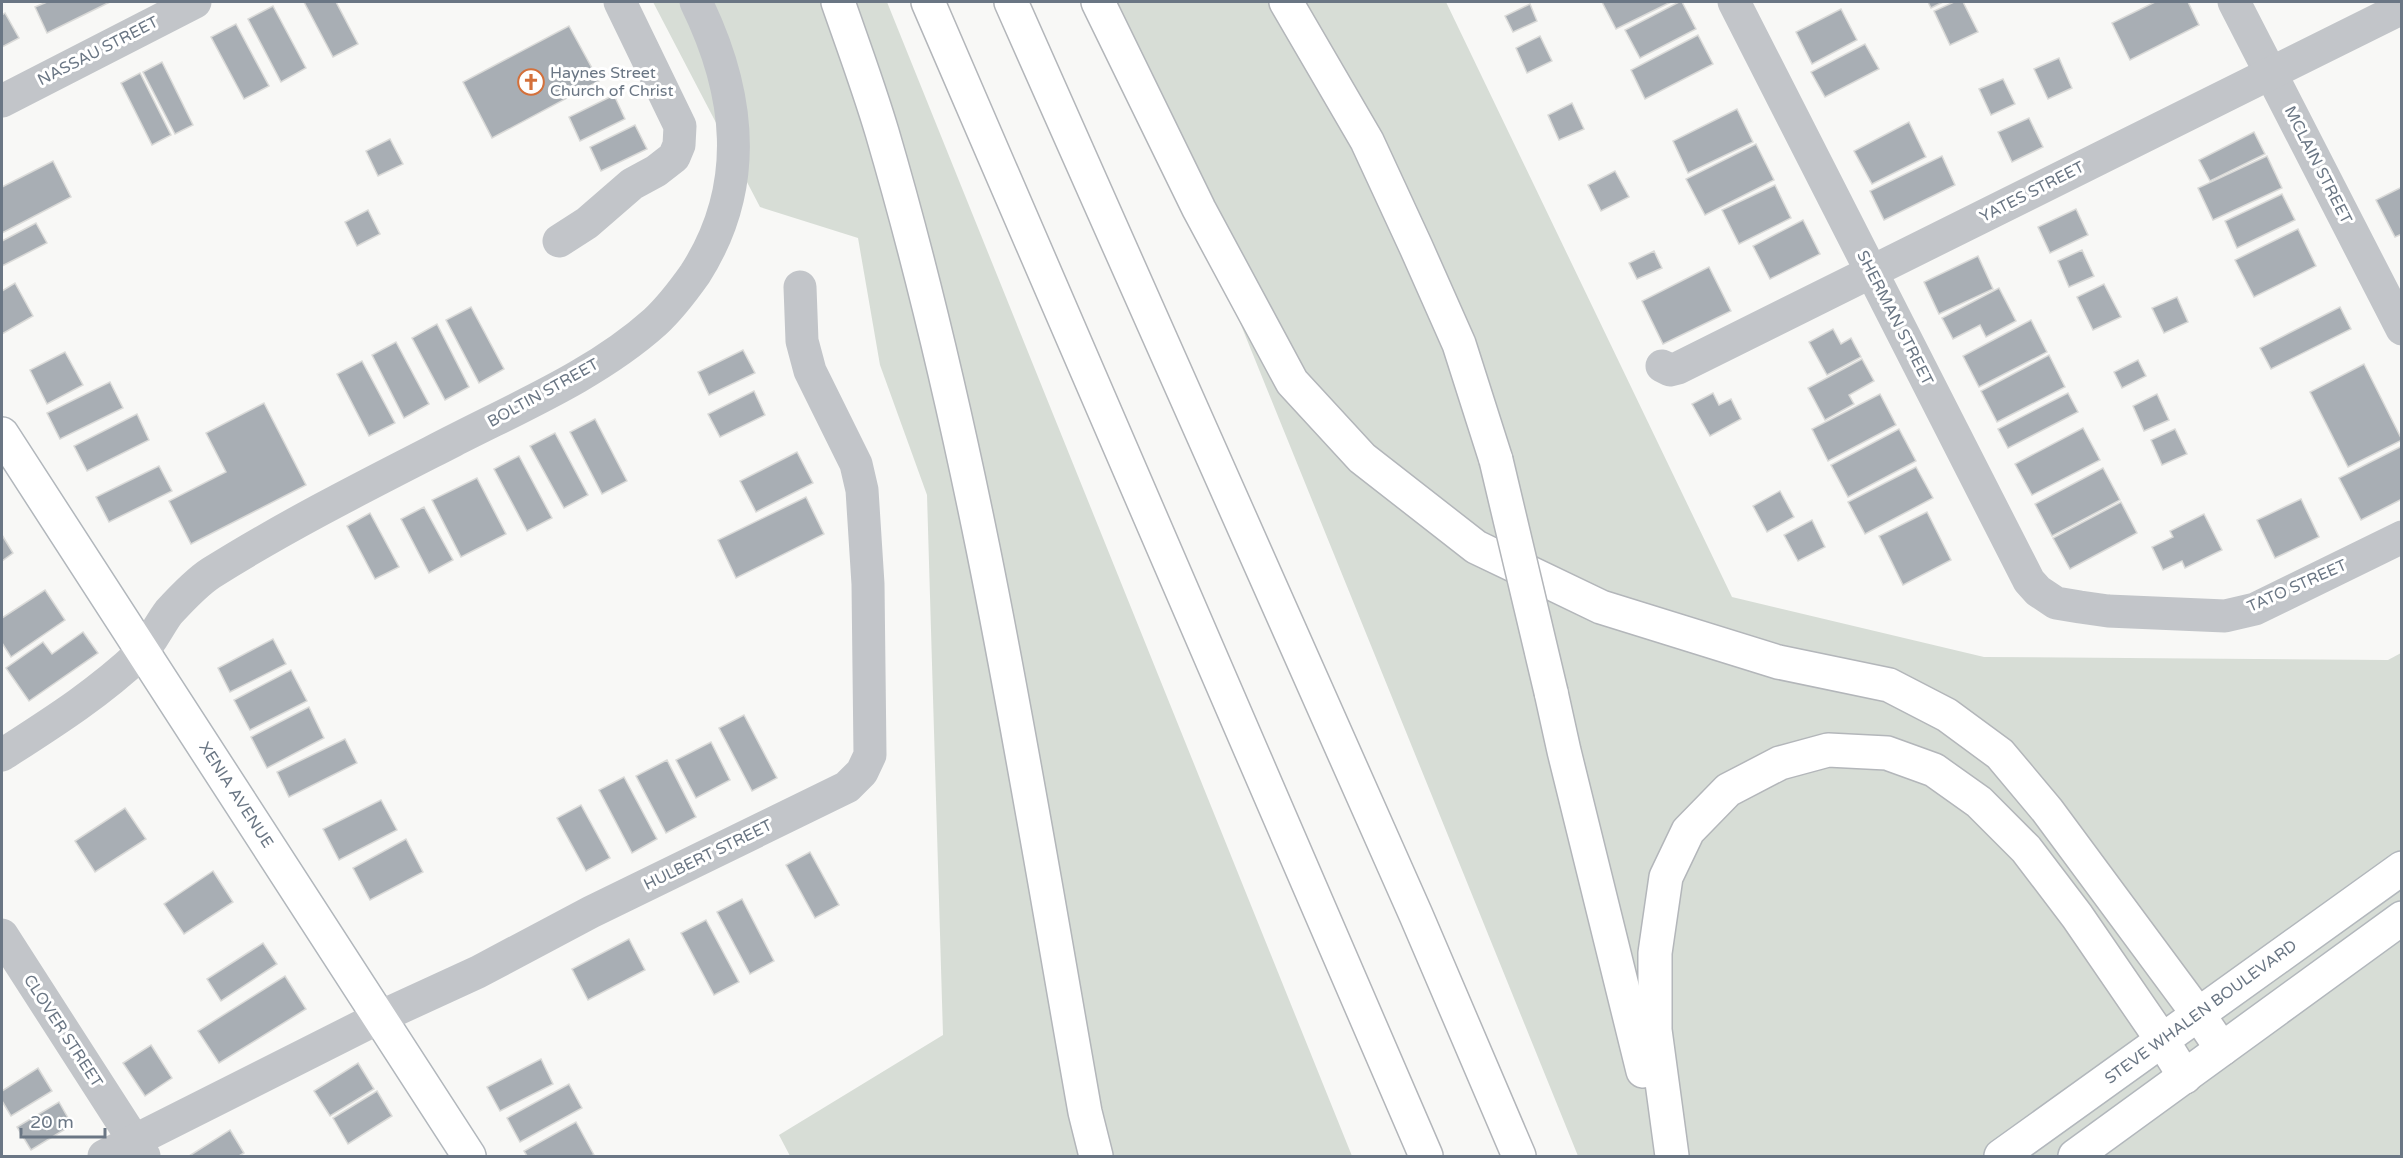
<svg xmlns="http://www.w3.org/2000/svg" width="2403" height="1158" viewBox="0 0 2403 1158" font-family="'Varela Round',sans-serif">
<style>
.green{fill:#d7ddd6}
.building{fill:#a8aeb4;stroke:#dadad8;stroke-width:1.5}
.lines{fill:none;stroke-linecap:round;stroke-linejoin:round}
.secondary-casing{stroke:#b2b7bc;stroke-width:36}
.highway-casing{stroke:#b3b6ba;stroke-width:36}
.street{stroke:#c2c5c9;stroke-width:33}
.secondary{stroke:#fff;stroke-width:33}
.highway{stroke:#fff;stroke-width:33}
.highway-bridge-casing{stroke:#b3b6ba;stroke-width:36;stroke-linecap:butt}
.highway-bridge{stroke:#fff;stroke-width:33}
.labels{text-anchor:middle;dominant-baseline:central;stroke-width:6;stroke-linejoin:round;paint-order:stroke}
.street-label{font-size:16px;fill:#6a7684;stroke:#fff}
.poi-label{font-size:16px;fill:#6a7684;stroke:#fff;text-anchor:start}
</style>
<rect width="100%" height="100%" fill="#f8f8f6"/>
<g class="green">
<path d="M653,2H887L1352,1156H790L779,1135L943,1035L927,495L880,365L858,238L760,207Z"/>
<path d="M1110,2H1446L1732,597L1984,657L2388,660L2401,653V1156H1578Z"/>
</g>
<g class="building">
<path d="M47,2H110L47,33L35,7Z"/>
<path d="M304,2H336L358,44L333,57Z"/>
<path d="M1602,2H1671L1616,29Z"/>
<path d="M1679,2H1682L1696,29L1640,58L1625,30Z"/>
<path d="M1928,2H1943L1931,8Z"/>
<path d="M1954,2H1963L1978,32L1950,45L1934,11Z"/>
<path d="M2155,2H2188L2199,25L2130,60L2112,23Z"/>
<path d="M1530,4L1537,21L1513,32L1505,16Z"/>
<path d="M273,6L306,68L281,82L248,19Z"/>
<path d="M1841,9L1857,40L1812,64L1796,32Z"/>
<path d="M5,13L19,38L2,47V15Z"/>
<path d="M236,24L269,86L244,99L211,37Z"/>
<path d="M569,26L599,81L492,138L463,82Z"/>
<path d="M1698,35L1713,64L1645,99L1631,70Z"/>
<path d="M1540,36L1552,61L1527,73L1516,48Z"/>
<path d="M1865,44L1879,69L1825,97L1811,72Z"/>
<path d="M2059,58L2072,88L2048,99L2034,69Z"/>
<path d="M162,62L193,125L175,134L143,72Z"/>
<path d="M140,73L171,135L152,145L121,83Z"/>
<path d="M2003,79L2015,104L1991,115L1979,89Z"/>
<path d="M614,95L625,119L580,141L569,117Z"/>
<path d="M1572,103L1584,129L1559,140L1548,115Z"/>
<path d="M1737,109L1753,142L1688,173L1673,141Z"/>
<path d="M2029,118L2043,147L2012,162L1998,132Z"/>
<path d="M1909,122L1926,157L1872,184L1854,151Z"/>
<path d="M635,125L647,149L601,171L590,147Z"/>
<path d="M2254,132L2265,154L2210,181L2199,160Z"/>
<path d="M390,139L403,164L378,176L366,151Z"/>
<path d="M1756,144L1774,180L1705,215L1686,179Z"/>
<path d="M1942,156L1955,185L1884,220L1870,191Z"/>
<path d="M2267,156L2282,188L2213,220L2198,188Z"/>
<path d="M53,161L71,197L2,233V187Z"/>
<path d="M1615,171L1629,197L1601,211L1588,185Z"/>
<path d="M1775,185L1791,218L1739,244L1722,210Z"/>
<path d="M2402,187V234L2395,237L2376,200Z"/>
<path d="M2282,194L2295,220L2237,248L2225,221Z"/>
<path d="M2076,209L2088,235L2050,253L2038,227Z"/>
<path d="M368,210L380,234L357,246L345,222Z"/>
<path d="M1803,220L1820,254L1770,279L1753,246Z"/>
<path d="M36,223L47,243L2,266V241Z"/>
<path d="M2298,229L2316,266L2254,297L2235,260Z"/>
<path d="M2082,250L2094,276L2069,287L2058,261Z"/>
<path d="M1654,251L1662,268L1637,279L1629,263Z"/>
<path d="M1978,256L1993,289L1939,314L1924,282Z"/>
<path d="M1709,267L1731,311L1663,344L1642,301Z"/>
<path d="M15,283L33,316L2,334V291Z"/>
<path d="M2104,284L2121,317L2093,330L2077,297Z"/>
<path d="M1999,288L2016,321L1986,337L1980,325L1953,339L1942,318Z"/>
<path d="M2177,297L2188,322L2164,333L2152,308Z"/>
<path d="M471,307L504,369L479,383L446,320Z"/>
<path d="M2340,307L2351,329L2271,369L2260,348Z"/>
<path d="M2031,320L2047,352L1979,387L1963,356Z"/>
<path d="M437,324L469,387L445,400L412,338Z"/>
<path d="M1833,329L1841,344L1851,338L1861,357L1827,375L1809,342Z"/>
<path d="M396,342L429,404L404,418L372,355Z"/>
<path d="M743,350L755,373L709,395L698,372Z"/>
<path d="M65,352L83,385L47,404L30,370Z"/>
<path d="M2049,355L2065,387L1997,422L1981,391Z"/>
<path d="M1862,359L1874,381L1849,395L1854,404L1825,420L1808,388Z"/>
<path d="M2138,360L2146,376L2122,388L2114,372Z"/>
<path d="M362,361L395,423L369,436L337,374Z"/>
<path d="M2364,364L2402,440L2348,467L2310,392Z"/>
<path d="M110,382L123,408L60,439L47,413Z"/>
<path d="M754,391L765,415L720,437L708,414Z"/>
<path d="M1713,393L1719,405L1731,399L1741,419L1710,436L1692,404Z"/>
<path d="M2068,393L2078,412L2008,448L1998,429Z"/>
<path d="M1880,394L1896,425L1828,461L1812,429Z"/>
<path d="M2157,394L2169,420L2144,431L2133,406Z"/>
<path d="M264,403L306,485L191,544L169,501L226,472L206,433Z"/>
<path d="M137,414L149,440L87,471L74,446Z"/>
<path d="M595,419L627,481L602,494L570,432Z"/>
<path d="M2083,428L2100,460L2032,495L2015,464Z"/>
<path d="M1899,429L1916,461L1848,497L1831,465Z"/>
<path d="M2175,429L2187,454L2162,465L2151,440Z"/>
<path d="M555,433L588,495L564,508L530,446Z"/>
<path d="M2402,446V499L2361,520L2339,478Z"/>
<path d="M797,452L813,483L756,512L740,481Z"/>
<path d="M519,456L552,518L527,531L494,469Z"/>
<path d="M159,466L172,491L109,522L96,497Z"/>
<path d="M1916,467L1933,498L1865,534L1848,502Z"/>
<path d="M2103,468L2120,500L2052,536L2035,504Z"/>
<path d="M477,478L506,534L461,557L432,500Z"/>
<path d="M1780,491L1794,517L1767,532L1753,506Z"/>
<path d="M806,497L824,534L736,578L718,540Z"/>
<path d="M2301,499L2319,537L2275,558L2257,520Z"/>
<path d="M2121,502L2137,533L2070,569L2053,538Z"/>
<path d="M424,507L453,560L429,573L401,519Z"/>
<path d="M1927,512L1951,560L1903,585L1879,536Z"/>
<path d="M370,513L399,567L375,579L347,526Z"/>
<path d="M2204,514L2222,550L2185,568L2182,561L2163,570L2152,547L2173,537L2170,531Z"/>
<path d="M1812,520L1825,547L1798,561L1784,535Z"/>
<path d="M2,535L13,553L2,561Z"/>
<path d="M45,590L65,620L11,657L2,643V618Z"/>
<path d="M83,632L98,653L29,701L6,668L43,642L52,654Z"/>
<path d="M273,639L286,664L230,692L218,668Z"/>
<path d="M291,670L307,701L250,730L234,700Z"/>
<path d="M309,707L324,738L267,768L251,737Z"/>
<path d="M744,715L777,778L752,791L719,728Z"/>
<path d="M345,739L357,763L289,797L277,772Z"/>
<path d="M711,742L730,780L696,798L676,760Z"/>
<path d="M667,760L696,817L666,833L636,776Z"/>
<path d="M624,777L657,839L632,853L599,790Z"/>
<path d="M381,800L397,830L339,860L323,829Z"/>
<path d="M581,805L610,858L586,871L557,818Z"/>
<path d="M125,808L146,839L95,872L75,841Z"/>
<path d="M406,839L423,872L370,900L353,868Z"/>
<path d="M810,852L839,905L815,918L786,865Z"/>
<path d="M213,871L233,902L184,934L164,904Z"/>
<path d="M742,899L774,961L750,974L717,912Z"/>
<path d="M706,920L739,982L714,995L681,933Z"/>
<path d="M629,939L645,970L588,1000L572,969Z"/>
<path d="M263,943L277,964L221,1001L207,979Z"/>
<path d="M285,976L306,1009L219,1063L198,1031Z"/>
<path d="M151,1045L172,1078L145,1096L123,1063Z"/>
<path d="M541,1059L553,1084L500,1111L487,1087Z"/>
<path d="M358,1063L374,1089L330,1116L314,1091Z"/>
<path d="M38,1068L52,1091L11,1116L2,1101V1091Z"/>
<path d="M569,1084L582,1108L520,1142L507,1118Z"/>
<path d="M377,1091L392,1116L348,1144L333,1118Z"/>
<path d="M59,1102L72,1125L31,1150L17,1127Z"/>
<path d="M576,1122L594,1155L590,1156H527L524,1151Z"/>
<path d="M230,1130L244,1153L239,1156H189Z"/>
</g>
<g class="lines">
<g class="secondary-casing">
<g id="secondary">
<path d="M2,434L469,1156"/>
<path d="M2001,1156L2402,868"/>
<path d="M2075,1156L2402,918"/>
</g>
</g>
<g class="highway-casing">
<g id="highway">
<path d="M838,2C853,45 869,88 882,132C976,452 1027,784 1085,1112L1096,1156"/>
<path d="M928,2L1426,1156"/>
<path d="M1011,2L1416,915L1519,1156"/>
<path d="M1098,2L1199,209L1292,382L1362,458L1476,547L1601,607L1778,662L1889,685L1947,715L2000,754L2047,810L2198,1014L2222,1049"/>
<path d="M1286,2L1367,141L1416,247L1459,344L1496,460"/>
<path d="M1551,692L1564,751L1643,1071"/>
<path d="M1672,1156L1655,1030V953L1666,877L1688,831L1728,790L1780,763L1828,750L1887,753L1934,770L1979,802L2026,849L2077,916L2162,1040L2185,1077"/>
</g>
</g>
<g class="street">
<path d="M1734,2L2029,581L2038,591L2056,603L2080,607L2108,611L2225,616L2255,609L2402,537"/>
<path d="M2234,2L2402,329"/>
<path d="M2,101L195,2"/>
<path d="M559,241L587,223L632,184L656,171L674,157L679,145L680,126L620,2"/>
<path d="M1662,366L1670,370L1678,368L2402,8"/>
<path d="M2,755C50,724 98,694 140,654C152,642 159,625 169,612C181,599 197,582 211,573C289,524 371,483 453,441C521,406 597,374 655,322C670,308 683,291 695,274C752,185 740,92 696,2"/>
<path d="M2,935L144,1156"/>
<path d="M104,1156L380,1017L478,972L591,912L847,787L862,772L870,755L868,584L862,490L856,464L810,371L802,341L800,287"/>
</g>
<use href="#secondary" class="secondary"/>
<use href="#highway" class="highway"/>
<g class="highway-bridge-casing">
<path id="highway-bridge" d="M1496,460L1551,692"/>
</g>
<use href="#highway-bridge" class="highway-bridge"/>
</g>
<defs>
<g id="church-ring" transform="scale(1.35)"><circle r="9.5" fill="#fff" stroke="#d4703a" stroke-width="1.5"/><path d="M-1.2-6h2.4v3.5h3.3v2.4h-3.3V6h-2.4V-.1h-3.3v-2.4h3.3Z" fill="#d4703a"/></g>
</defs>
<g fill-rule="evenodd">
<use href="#church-ring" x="531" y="82"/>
</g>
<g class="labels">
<g class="street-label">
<text transform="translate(98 51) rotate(-27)">NASSAU STREET</text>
<text transform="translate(2318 165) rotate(63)">MCLAIN STREET</text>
<text transform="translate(2032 192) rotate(-27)">YATES STREET</text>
<text transform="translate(1895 318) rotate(63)">SHERMAN STREET</text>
<text transform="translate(543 393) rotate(-29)">BOLTIN STREET</text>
<text transform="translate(2297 586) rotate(-24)">TATO STREET</text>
<text transform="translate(236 795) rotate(57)">XENIA AVENUE</text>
<text transform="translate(708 855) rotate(-26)">HULBERT STREET</text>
<text transform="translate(2201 1012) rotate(-36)">STEVE WHALEN BOULEVARD</text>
<text transform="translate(63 1031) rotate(57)">CLOVER STREET</text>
</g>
<g class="poi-label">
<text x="550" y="73">Haynes Street<tspan x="550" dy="18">Church of Christ</tspan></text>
</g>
</g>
<rect width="2403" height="1158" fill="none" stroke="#6a7684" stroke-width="6"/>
<path d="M21 1128v9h84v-9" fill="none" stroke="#6a7684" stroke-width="3"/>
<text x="30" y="1128" font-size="18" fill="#6a7684" stroke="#ffffff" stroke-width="4.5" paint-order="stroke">20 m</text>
</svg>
